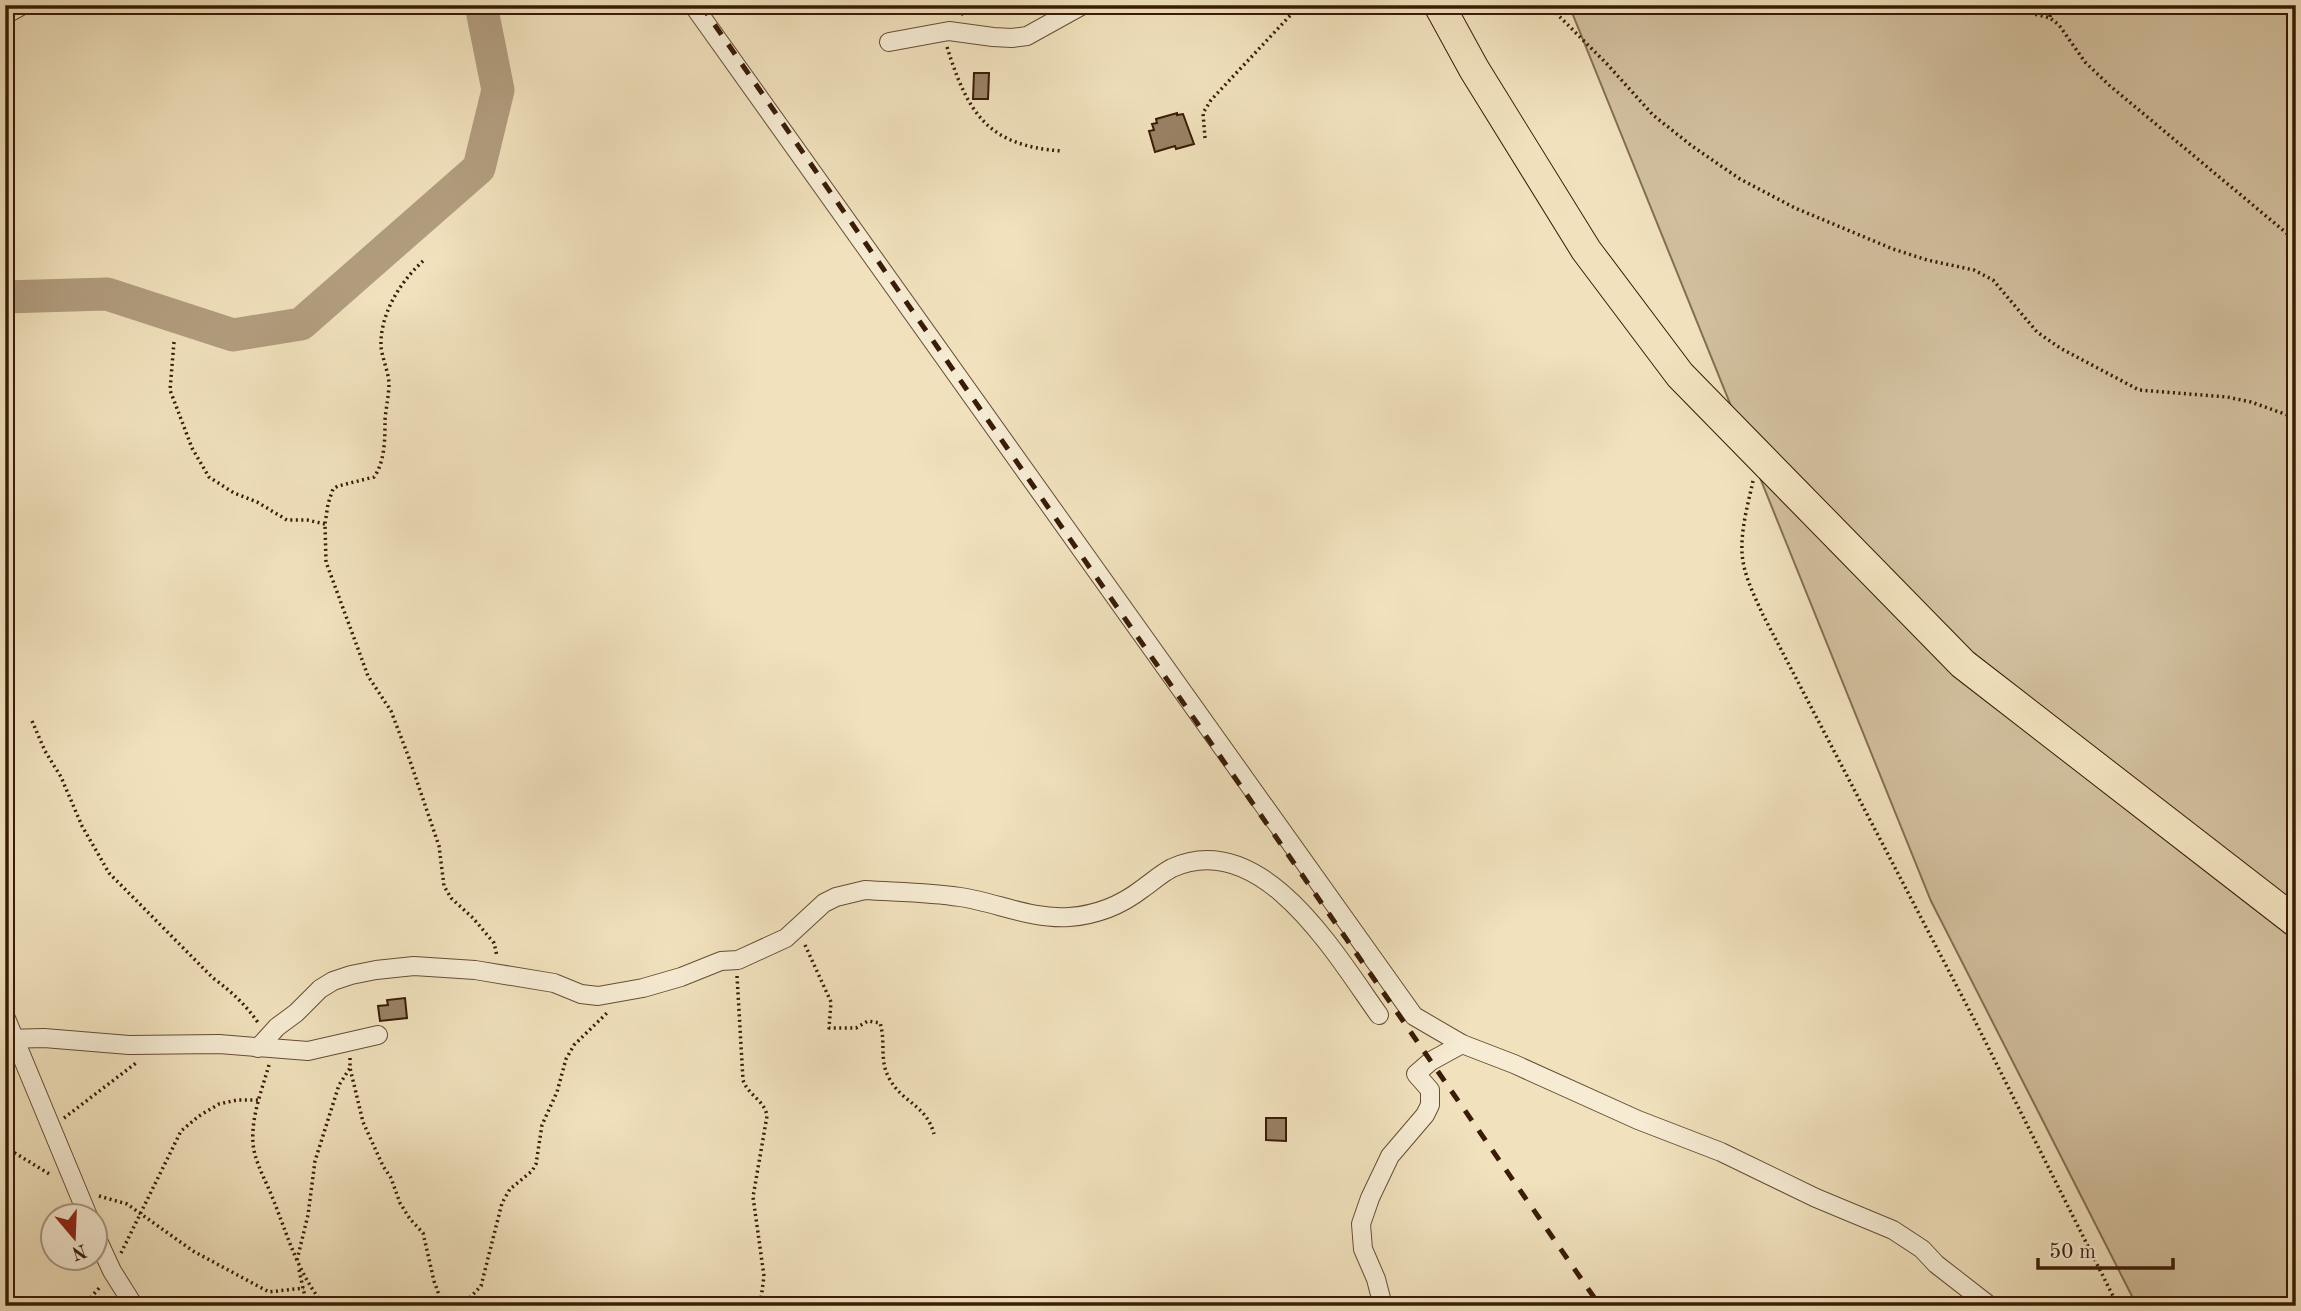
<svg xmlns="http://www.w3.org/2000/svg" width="2301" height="1311" viewBox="0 0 2301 1311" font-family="'Old Standard TT',serif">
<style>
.green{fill:#d2c09e;stroke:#866e52;stroke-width:2}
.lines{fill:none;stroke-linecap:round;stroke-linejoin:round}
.river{stroke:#b29e7f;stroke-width:33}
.building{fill:#998265;stroke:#391b06;stroke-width:2}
.minor-casing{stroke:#674d34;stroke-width:20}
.trunk-casing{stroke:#391b06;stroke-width:32}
.path{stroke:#391b06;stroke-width:3.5;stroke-dasharray:2 3.5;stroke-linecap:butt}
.minor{stroke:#f6ecd4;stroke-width:18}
.trunk{stroke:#f1e2bd;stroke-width:30}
.rail{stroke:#391b06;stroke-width:5;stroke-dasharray:12 12;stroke-linecap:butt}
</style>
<rect width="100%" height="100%" fill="#f1e2bd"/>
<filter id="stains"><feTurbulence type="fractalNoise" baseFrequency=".00286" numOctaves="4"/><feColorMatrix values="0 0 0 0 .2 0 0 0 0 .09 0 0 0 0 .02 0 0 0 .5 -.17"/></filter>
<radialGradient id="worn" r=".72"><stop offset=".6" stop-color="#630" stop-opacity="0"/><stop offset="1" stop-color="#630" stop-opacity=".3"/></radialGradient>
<path class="green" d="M1569,5H2296V1306H2137L1931,901Z"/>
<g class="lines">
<path class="river" d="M5,297L107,294L233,335L301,324L479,168L498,90L481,5"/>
</g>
<g class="building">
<path d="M974,73H989L988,99H973Z"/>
<path d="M1177,113V115L1183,114L1194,144L1176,149L1175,146L1155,152L1149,131L1154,130L1152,124L1157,123L1156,119Z"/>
<path d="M405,998L407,1018L380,1021L378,1006L388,1005L387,1000Z"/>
<path d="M1266,1118H1286V1141L1266,1140Z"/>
</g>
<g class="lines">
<g class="minor-casing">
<g id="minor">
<path d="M693,5L1414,1016L1462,1044L1514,1064L1638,1120L1721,1152L1816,1198L1893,1230L1922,1249L1936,1264L1990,1306"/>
<path d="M5,15L23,5"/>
<path d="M889,42L949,31L993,37L1012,38L1027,36L1083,5"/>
<path d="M5,1016L88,1216"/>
<path d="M5,1039L44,1038L129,1045L219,1044L308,1051L378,1035"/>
<path d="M258,1048L277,1027L296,1013L320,989L333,981L351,975L376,970L414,966L475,970L554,983L581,994L598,996L643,988L681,977L721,961L738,960L786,938L824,903L836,897L865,890C896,892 929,892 960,897C995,902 1033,920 1069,917C1097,915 1120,906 1142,889C1152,882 1162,873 1172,868C1262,827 1336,955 1379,1015"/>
<path d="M94,1232L112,1271L134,1306"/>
<path d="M1383,1306L1376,1279L1363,1249L1361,1224L1370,1198L1390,1156L1425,1115L1430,1105V1090L1416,1074L1431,1061L1462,1044"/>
</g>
</g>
<g class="trunk-casing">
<path id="trunk" d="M1439,5L1474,69L1586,250L1680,375L1963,664L2296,922"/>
</g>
<g class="path">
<path d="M1548,5L1607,64L1653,115L1692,146L1740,179L1795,208L1893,249L1927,260L1974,270L1993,280L2037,332L2060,348L2139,390L2227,397L2251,402L2296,418"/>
<path d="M1998,5L2050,18L2059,25L2085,62L2109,85L2296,241"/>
<path d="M961,15L969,5"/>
<path d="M2050,17L2051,5"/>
<path d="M947,47C968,114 988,146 1062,151"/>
<path d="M1205,138L1203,113L1211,100L1300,5"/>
<path d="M423,261C400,282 380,314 381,346C382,358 388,370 389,383C389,395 386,407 385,420C385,438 385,462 374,477L338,486L333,489L328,504L325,524L326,562L368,676L391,711L409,758L439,846L444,886L451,898L473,918L494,943L497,956"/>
<path d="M174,342L170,390L192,448L209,477L234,493L257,502L287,520H307L325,524"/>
<path d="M1753,481C1748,504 1741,528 1742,552C1743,574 1754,595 1763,615L1975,1021L2118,1306"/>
<path d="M32,721L45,751L61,777L82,826L109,873L213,978C232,992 246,1005 259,1024"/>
<path d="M805,945L831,1002L829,1028H856L868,1021L880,1023C886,1042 879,1060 889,1078C902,1103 926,1104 934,1134"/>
<path d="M737,976L743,1080C748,1095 765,1101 767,1116L753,1197L764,1276L760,1306"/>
<path d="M350,1058V1068L363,1122L383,1166L391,1178L400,1203L410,1219L423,1233L434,1281L443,1306"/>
<path d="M269,1065C262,1090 251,1116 253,1144C255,1162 264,1177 271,1194C287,1233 297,1273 325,1306"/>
<path d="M64,1118L136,1063"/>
<path d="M5,1147L51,1175"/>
<path d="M99,1196L127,1204L193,1251L269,1292L304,1288"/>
<path d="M121,1253L181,1131L199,1116L219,1104L237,1100H258"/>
<path d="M297,1260L308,1215L315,1161L339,1085L350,1068"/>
<path d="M299,1270L307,1306"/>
<path d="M83,1306L101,1286"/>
<path d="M462,1306L481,1286L502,1203L510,1189L532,1171L536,1164L542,1125L557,1092L566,1059L574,1045L609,1011"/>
</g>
<use href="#minor" class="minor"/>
<use href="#trunk" class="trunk"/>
<path class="rail" d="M701,5L1600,1306"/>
</g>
<rect width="2301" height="1311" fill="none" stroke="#f1e2bd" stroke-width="28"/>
<rect x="7" y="7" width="2287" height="1297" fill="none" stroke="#391b06" stroke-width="3.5"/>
<rect x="14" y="14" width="2273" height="1283" fill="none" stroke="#391b06" stroke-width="2"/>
<g transform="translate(74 1237) rotate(161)"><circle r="33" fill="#f6ecd4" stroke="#aa9882" stroke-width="2"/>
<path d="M0-5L12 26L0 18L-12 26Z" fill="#8f2418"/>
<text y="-10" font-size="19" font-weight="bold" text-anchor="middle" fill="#391b06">N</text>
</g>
<path d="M2038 1258v10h135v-10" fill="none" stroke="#391b06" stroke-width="3.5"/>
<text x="2049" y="1258" font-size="21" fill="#391b06" stroke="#f6ecd4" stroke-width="5" paint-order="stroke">50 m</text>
<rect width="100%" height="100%" filter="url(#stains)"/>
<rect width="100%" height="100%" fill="url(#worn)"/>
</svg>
